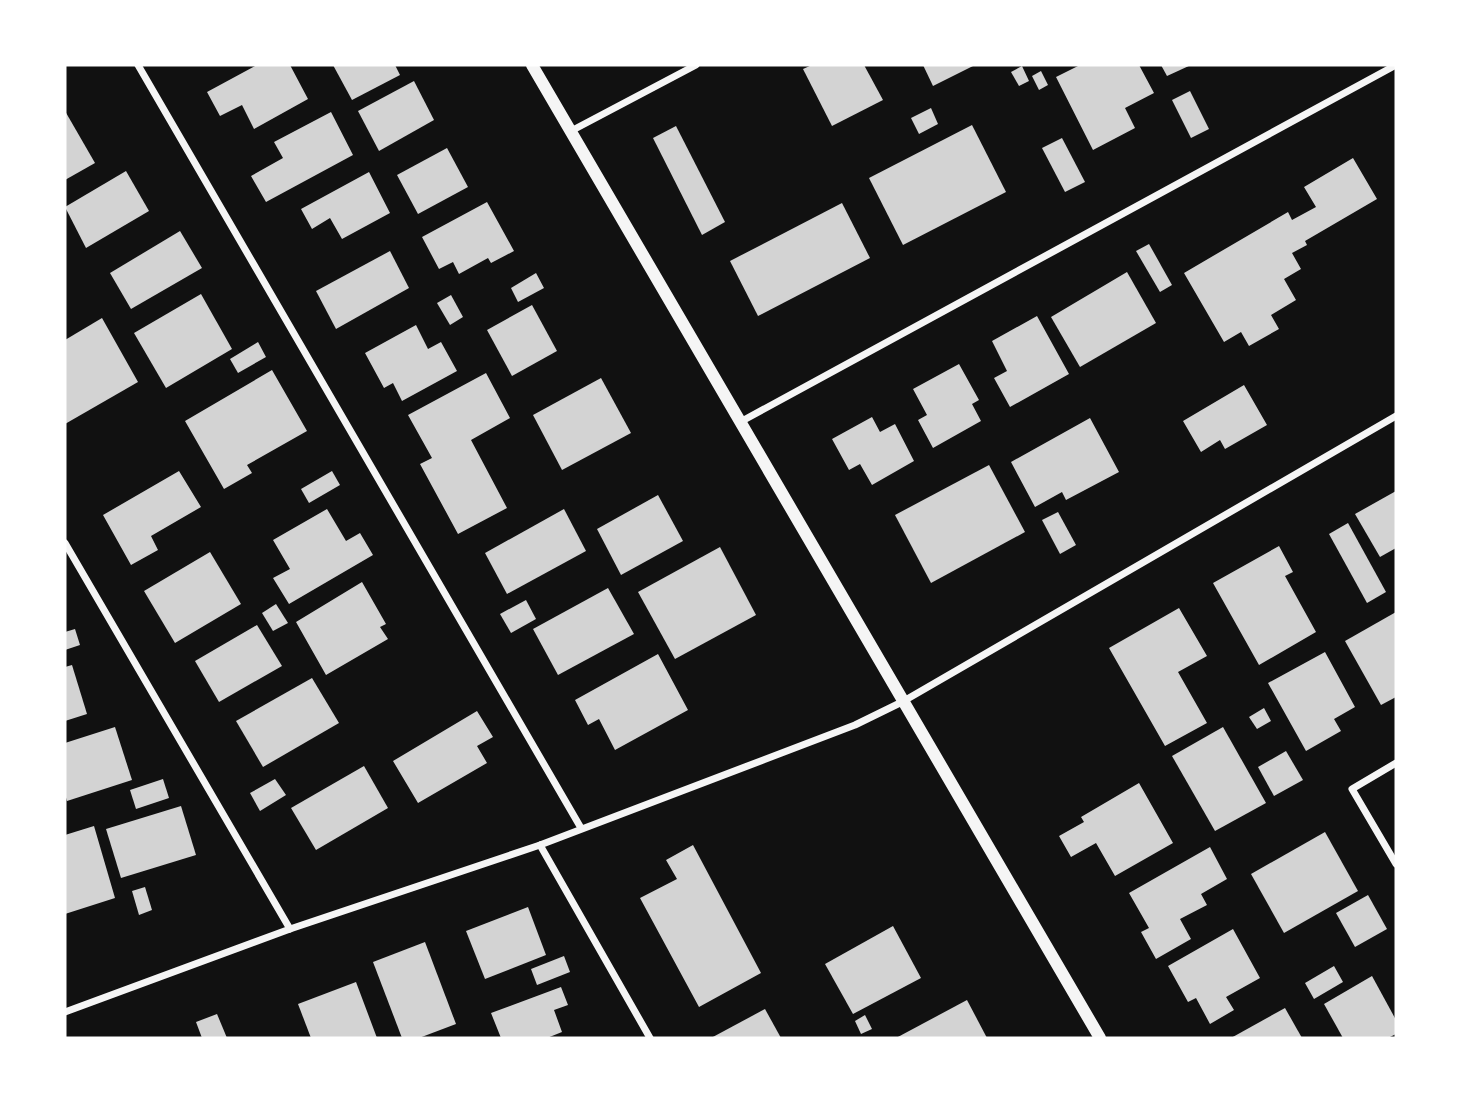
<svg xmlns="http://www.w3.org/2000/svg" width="1461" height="1103" viewBox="0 0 1461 1103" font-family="'Times New Roman',serif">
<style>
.building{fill:#d3d3d3}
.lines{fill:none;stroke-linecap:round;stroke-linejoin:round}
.minor{stroke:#f5f5f5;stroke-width:7}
.tertiary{stroke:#f5f5f5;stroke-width:12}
</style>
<rect width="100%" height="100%" fill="#111"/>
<g class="building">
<path d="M257,65H290L308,99L254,129L242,105L220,116L207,92Z"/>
<path d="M333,65H395L400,75L352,100Z"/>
<path d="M812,65H864L883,100L832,126L803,69Z"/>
<path d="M923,65H975L933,86Z"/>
<path d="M1080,65H1139L1154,93L1125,108L1135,128L1093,150L1056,77Z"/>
<path d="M1161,65H1191L1167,76Z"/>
<path d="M1022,66L1029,81L1019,86L1011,72Z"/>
<path d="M1041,71L1048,85L1039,90L1032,76Z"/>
<path d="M414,81L434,120L379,151L358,111Z"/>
<path d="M1190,91L1209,129L1191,138L1172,100Z"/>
<path d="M931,108L938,124L919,134L911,118Z"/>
<path d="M65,111L95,163L65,180Z"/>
<path d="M331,112L353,155L266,202L251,176L283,158L274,142Z"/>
<path d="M972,125L1006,192L903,245L869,178Z"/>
<path d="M676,126L725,222L702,235L653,138Z"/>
<path d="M1062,138L1085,182L1065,192L1042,148Z"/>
<path d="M447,148L468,187L418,214L397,175Z"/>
<path d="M1353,158L1377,199L1305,241L1307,245L1292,253L1301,269L1284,279L1296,300L1271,315L1279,329L1249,346L1241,332L1224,342L1184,273L1288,212L1292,220L1316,207L1304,187Z"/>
<path d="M126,171L149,211L86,248L65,207Z"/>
<path d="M369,172L390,213L342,239L330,218L312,229L301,209Z"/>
<path d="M487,202L514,251L491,263L488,258L459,274L453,262L439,269L422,237Z"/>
<path d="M842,203L870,258L758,316L730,261Z"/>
<path d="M180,231L202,268L131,309L110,273Z"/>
<path d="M1149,244L1172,285L1160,292L1136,251Z"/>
<path d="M390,251L409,288L336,329L316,291Z"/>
<path d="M1127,272L1156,323L1080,367L1051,317Z"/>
<path d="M536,273L544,288L518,302L511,288Z"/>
<path d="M201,294L232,349L166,388L134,333Z"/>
<path d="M451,295L463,317L450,325L437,303Z"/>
<path d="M532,305L557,351L512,376L487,330Z"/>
<path d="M1037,316L1069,374L1010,407L994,378L1007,371L992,341Z"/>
<path d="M102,318L138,382L65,424V340Z"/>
<path d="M416,325L428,349L441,342L457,371L402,401L393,383L384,388L365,353Z"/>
<path d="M258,342L266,357L238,373L230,359Z"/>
<path d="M959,364L979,400L972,404L981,421L933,448L918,420L927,415L913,389Z"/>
<path d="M272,370L307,431L247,465L252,473L224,489L185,421Z"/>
<path d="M486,373L510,418L471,440L507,508L458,534L420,464L432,458L408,415Z"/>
<path d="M601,378L631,433L562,470L533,415Z"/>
<path d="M1244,385L1267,425L1225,449L1220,440L1201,452L1183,421Z"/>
<path d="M872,417L880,432L895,424L914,461L872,485L860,464L849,470L832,439Z"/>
<path d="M1090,418L1119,472L1066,500L1062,492L1035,507L1011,462Z"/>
<path d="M989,465L1025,532L931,583L895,515Z"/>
<path d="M179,471L201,507L151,536L158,550L131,565L103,515Z"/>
<path d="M332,471L340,485L309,503L301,489Z"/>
<path d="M1396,491V548L1380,557L1355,514Z"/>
<path d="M658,495L683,541L621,575L597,529Z"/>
<path d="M327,509L346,541L360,533L373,555L289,604L273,578L290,569L273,540Z"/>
<path d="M564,509L586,551L507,594L485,553Z"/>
<path d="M1058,512L1076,545L1060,554L1042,520Z"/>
<path d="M1348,523L1386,592L1367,603L1329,534Z"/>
<path d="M1279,546L1293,572L1285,576L1316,632L1259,665L1213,583Z"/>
<path d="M720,547L756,615L675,659L638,592Z"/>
<path d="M210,552L241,604L175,643L144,591Z"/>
<path d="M362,582L386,624L380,627L388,639L326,675L296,622Z"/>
<path d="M608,588L634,634L558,675L533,629Z"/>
<path d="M526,600L536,619L511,633L500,614Z"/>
<path d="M276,604L288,623L273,631L262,613Z"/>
<path d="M1179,608L1207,656L1178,672L1207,723L1165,746L1109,648Z"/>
<path d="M1396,612V697L1381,705L1345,641Z"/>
<path d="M257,625L282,666L219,702L195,661Z"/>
<path d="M75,629L80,645L65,650V632Z"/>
<path d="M1325,652L1355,707L1334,719L1341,731L1306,751L1268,683Z"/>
<path d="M658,654L688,710L615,750L599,719L588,725L575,700Z"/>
<path d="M72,665L87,714L65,721V667Z"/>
<path d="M312,678L339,723L263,767L236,721Z"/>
<path d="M1264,708L1271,721L1257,729L1249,717Z"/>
<path d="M477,711L493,737L477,746L487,763L418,803L393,761Z"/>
<path d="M115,727L132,780L67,801L65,794V743Z"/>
<path d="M1223,727L1266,803L1215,831L1172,756Z"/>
<path d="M1286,751L1303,780L1274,796L1258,767Z"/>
<path d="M364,766L388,808L316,850L291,808Z"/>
<path d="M163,779L169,798L136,809L130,790Z"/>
<path d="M275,779L286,795L260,811L250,793Z"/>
<path d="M1139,783L1173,843L1115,876L1096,843L1071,857L1059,836L1084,822L1081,817Z"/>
<path d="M181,806L196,855L121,878L106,829Z"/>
<path d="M94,826L115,898L65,914V835Z"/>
<path d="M1325,832L1358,891L1284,933L1251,874Z"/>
<path d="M693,845L761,973L699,1007L640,898L677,879L666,860Z"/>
<path d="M1210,847L1227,879L1201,894L1207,905L1180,919L1191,939L1156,959L1141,932L1149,928L1129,893Z"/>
<path d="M145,887L152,910L139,915L132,891Z"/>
<path d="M1368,895L1387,929L1355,947L1336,913Z"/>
<path d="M528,907L546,955L485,979L466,931Z"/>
<path d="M893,926L921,978L853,1014L825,964Z"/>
<path d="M1233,929L1260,978L1226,997L1234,1010L1210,1024L1196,998L1188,1002L1168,966Z"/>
<path d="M425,942L456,1024L419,1038H402L373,962Z"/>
<path d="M564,956L570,972L537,985L531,969Z"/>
<path d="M1334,966L1343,982L1314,999L1305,983Z"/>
<path d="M1372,976L1396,1020V1034L1388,1038H1343L1324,1004Z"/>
<path d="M356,982L377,1038H311L298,1004Z"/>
<path d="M561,987L568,1005L554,1010L562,1032L547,1038H501L491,1013Z"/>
<path d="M967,1000L987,1038H896Z"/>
<path d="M1285,1008L1302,1038H1231Z"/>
<path d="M765,1009L781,1038H711Z"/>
<path d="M217,1014L227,1038H202L196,1022Z"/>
<path d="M865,1015L872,1029L861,1034L855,1021Z"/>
</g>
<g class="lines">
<g class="minor">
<path d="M138,65L581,828"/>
<path d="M571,131L696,65"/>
<path d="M742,421L1396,65"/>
<path d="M65,543L290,929"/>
<path d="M1396,763L1352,789L1396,864"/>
<path d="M540,845L650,1038"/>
<path d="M65,1012L290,929L540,845L855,725L902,702L1396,416"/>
</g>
<path class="tertiary" d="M532,65C724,388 909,715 1100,1038"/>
</g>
<rect width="1461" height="1103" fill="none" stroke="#ffffff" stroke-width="133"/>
</svg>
